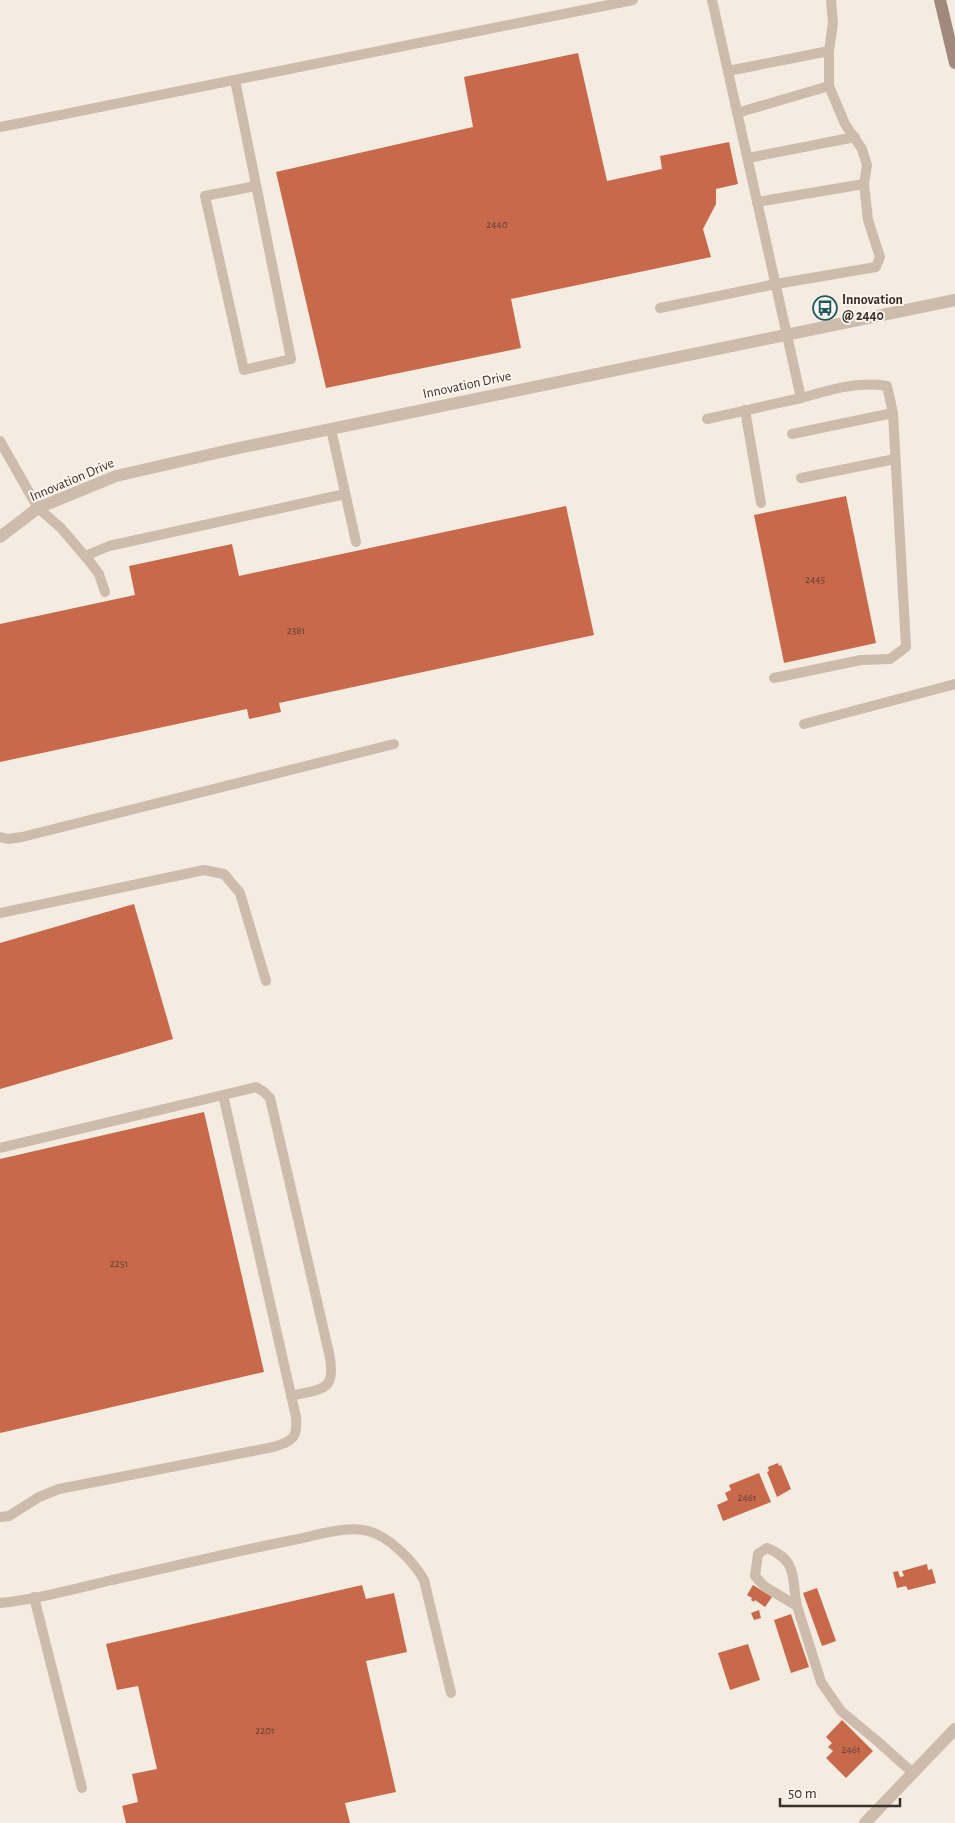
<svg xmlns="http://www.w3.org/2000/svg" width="955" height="1823" viewBox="0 0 955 1823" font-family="'Alegreya Sans',sans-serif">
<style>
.building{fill:#c8694b}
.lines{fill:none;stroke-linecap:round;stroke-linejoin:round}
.lane{stroke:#cdbbac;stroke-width:10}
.street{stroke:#cdbbac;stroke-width:12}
.secondary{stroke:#a18a7d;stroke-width:12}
.labels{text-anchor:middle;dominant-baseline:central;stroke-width:4;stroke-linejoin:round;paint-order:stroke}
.number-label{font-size:11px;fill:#5e3e33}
.poi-label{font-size:14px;font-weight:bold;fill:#3b302b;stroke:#fbf5ee;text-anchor:start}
.street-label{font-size:14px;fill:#3b302b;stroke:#fbf5ee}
</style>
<rect width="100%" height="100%" fill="#f4ebe1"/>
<g class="building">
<path d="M578,53L607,181L662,169L660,156L729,142L738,184L716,189V204L703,229L711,257L511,299L521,348L326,388L276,172L473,127L464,77Z"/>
<path d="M846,496L876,643L784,663L754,515Z"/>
<path d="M566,506L594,635L279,703L281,712L249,719L247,709L0,762V624L135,595L129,566L232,544L239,576Z"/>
<path d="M134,904L173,1039L0,1089V943Z"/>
<path d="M204,1112L264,1372L0,1433V1159Z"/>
<path d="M778,1463L779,1466L781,1465L791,1489L777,1497L767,1472L769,1471L768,1467Z"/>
<path d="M759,1473L771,1502L723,1521L717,1505L728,1500L725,1493L731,1490L729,1485Z"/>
<path d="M927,1564L928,1570L932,1569L936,1583L908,1590L906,1586L897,1588L893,1572L898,1571L900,1577L904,1576L902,1571Z"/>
<path d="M362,1585L366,1599L394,1593L407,1652L366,1661L396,1792L345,1803L350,1823H126L122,1806L138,1802L132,1774L157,1769L138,1686L117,1690L106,1644Z"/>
<path d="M753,1585L772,1597L765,1607L755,1600L754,1602L751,1600L752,1598L747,1595Z"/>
<path d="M817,1588L836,1641L822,1646L803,1593Z"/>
<path d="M759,1610L761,1618L754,1620L751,1613Z"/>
<path d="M791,1614L809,1667L791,1673L774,1620Z"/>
<path d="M748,1644L760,1680L730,1690L718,1653Z"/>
<path d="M842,1720L873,1751L846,1778L826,1758L833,1751L828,1747L832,1743L826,1737Z"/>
</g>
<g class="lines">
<g class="lane">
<path d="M712,0L801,398C830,390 857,381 887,386L893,413L906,647L890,659L861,660L774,678"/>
<path d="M728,71L829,51"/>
<path d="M235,80L291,359L244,370L205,196L256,186"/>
<path d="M737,113L829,86"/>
<path d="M0,127L633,0"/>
<path d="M748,158L855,137"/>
<path d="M757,202L864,184"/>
<path d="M660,308L776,284L876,267L880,257L868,220L864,184L867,165L862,149L845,124L829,86V51L833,23L831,0"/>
<path d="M745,410L761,503"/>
<path d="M707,419L801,398"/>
<path d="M331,429L356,542"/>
<path d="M792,434L893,413"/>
<path d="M0,441L38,508L61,528L90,562L99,574L105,592"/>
<path d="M801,478L895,459"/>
<path d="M85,556L109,546L345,494"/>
<path d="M804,724L955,684"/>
<path d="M0,837L8,839L22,837L394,744"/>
<path d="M0,913L204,870L224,874L240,893L266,981"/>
<path d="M223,1095L256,1087L264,1092L270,1098L329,1353C337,1392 323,1388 291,1396"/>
<path d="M0,1148L223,1095L296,1417C298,1439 292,1441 273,1447L59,1489L39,1497L9,1516L0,1517"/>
<path d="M34,1597L82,1788"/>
<path d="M0,1603C37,1599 75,1589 112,1580C172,1567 232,1552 293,1540C314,1536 348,1525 368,1531C389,1536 414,1562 424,1580L451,1693"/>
<path d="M797,1606L764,1586L755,1576L758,1554L767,1548C799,1561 791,1578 797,1606L821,1682L841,1711L876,1740L913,1773"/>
</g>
<g class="street">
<path d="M0,537L38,508L116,476L234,449L955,300"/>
<path d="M865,1823L955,1729"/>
</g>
<path class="secondary" d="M940,0L955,63"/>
</g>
<defs>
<g id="bus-ring" transform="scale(1.25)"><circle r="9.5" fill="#fbf5ee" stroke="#1f5a5e" stroke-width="1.5"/><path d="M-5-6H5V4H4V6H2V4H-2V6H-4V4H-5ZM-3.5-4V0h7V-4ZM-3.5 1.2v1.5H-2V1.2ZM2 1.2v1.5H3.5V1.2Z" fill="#1f5a5e"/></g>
</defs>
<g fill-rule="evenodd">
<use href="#bus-ring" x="825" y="308"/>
</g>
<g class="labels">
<g class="number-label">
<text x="497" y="224">2440</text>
<text x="815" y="579">2445</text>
<text x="296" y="630">2381</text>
<text x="119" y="1263">2251</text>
<text x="747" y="1497">2461</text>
<text x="265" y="1730">2201</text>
<text x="851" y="1749">2461</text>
</g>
<g class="poi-label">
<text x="842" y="300">Innovation<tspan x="842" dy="16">@ 2440</tspan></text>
</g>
<g class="street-label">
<text transform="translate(467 385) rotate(-12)">Innovation Drive</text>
<text transform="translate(72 480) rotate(-23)">Innovation Drive</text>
</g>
</g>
<path d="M780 1798v8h120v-8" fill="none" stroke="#3b302b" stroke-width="2.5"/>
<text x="788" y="1798" font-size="15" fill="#3b302b" stroke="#fbf5ee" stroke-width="4" paint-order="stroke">50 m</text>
</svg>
